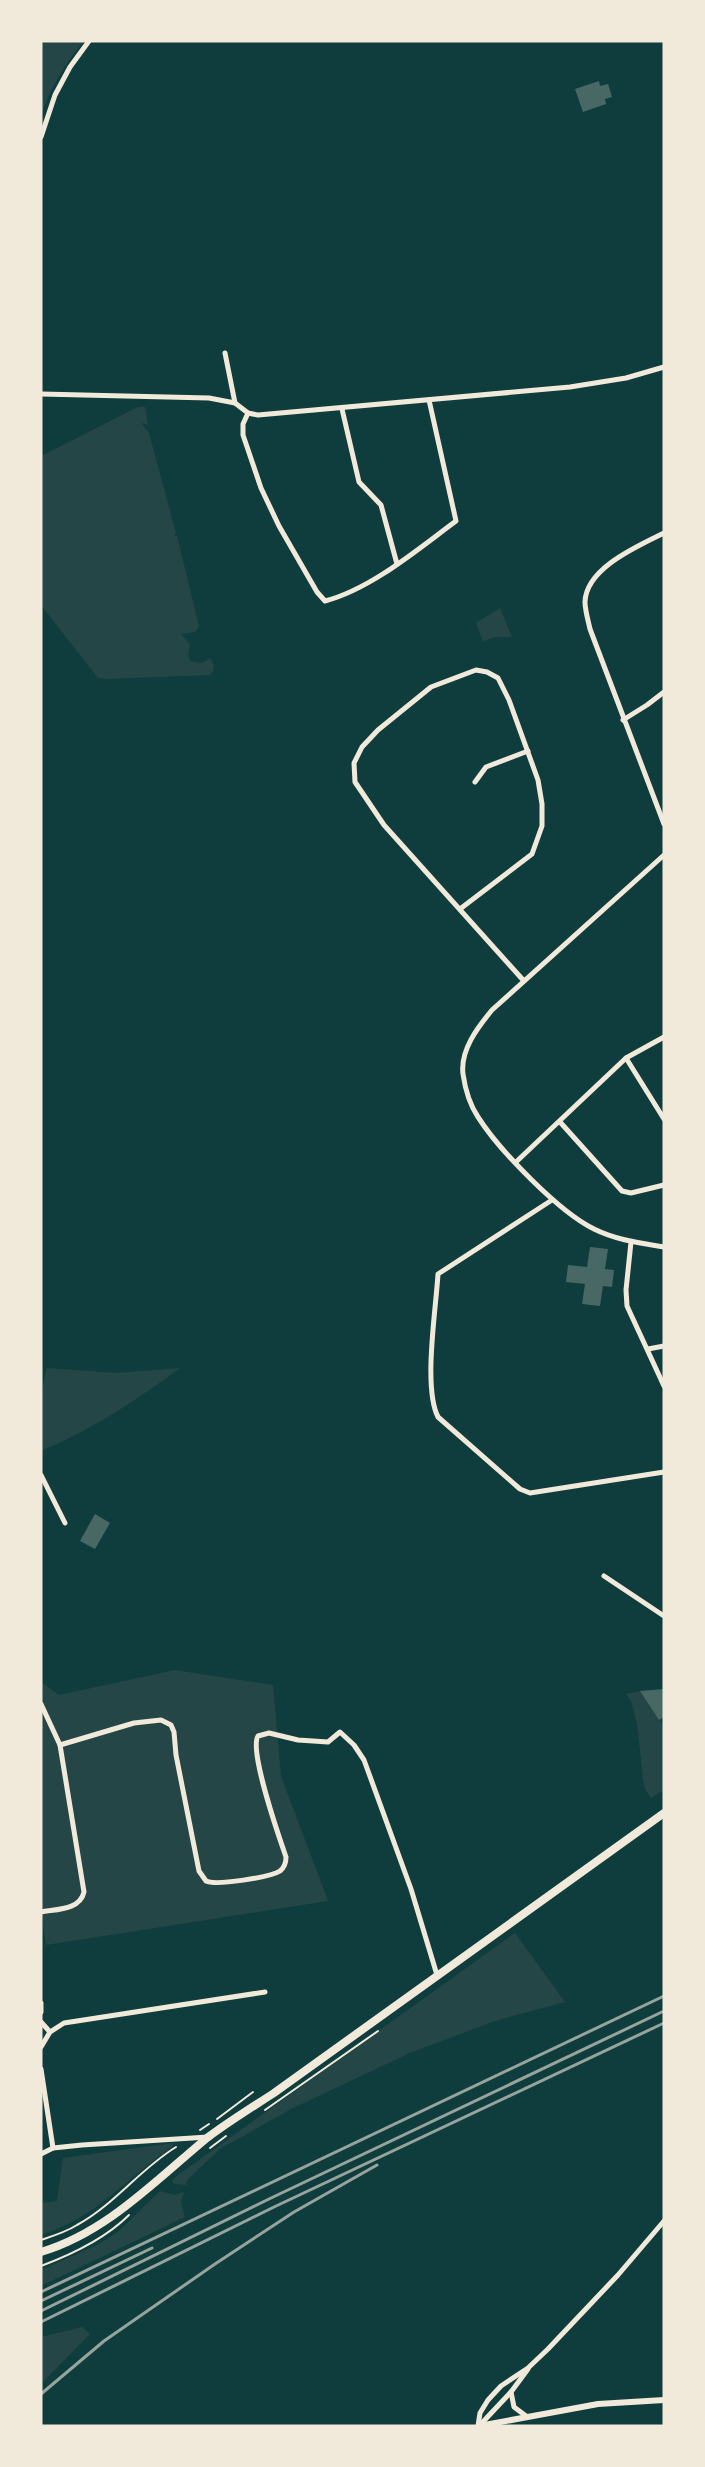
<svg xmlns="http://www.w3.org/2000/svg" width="705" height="2467" viewBox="0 0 705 2467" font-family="'Archivo Narrow',sans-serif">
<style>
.green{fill:#244646}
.building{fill:#486865}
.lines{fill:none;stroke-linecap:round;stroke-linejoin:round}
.path{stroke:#f1e9da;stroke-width:2}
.minor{stroke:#f1e9da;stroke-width:5}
.tertiary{stroke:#f1e9da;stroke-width:6}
.primary{stroke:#f1e9da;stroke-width:8}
.rail{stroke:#97a49c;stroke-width:3}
</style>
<rect width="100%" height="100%" fill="#0f3d3e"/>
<g class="green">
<path d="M44,41H84C65,64 50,88 41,116V44Z"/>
<path d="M138,407H145L148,425L141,423L149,433L176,533L174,536H177L199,626L195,632L181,634L190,644L188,654L190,661L202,663L210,658C215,665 215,669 210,675L107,679L98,678L41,605V456Z"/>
<path d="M500,608L512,637H494L483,642L476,623Z"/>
<path d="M47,1368L116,1373L180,1368C137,1400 91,1430 41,1451V1393Z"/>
<path d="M175,1670L273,1685L281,1776L328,1901L46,1945L41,1913V1682L59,1695Z"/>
<path d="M640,1691L664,1726V1790L651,1798L645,1789L643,1779L637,1723L631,1701L626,1694Z"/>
<path d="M515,1933L565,2002L498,2020L410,2053L291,2109L220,2149L188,2179L186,2185L174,2184L172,2180L178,2175Z"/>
<path d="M173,2143L172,2147C126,2178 98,2217 41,2235V2203L57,2201L63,2158Z"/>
<path d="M160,2191L174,2195L184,2192L181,2202L185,2217L41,2286V2270L99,2244L119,2231Z"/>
<path d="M82,2327L90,2334L41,2384V2337Z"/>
</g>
<g class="building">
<path d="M599,81L600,86L608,84L612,97L605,99L606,104L583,112L575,89Z"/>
<path d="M590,1247L608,1249L605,1269L614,1270L612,1287L603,1286L600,1306L582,1304L585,1284L566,1282L568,1265L587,1267Z"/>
<path d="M95,1514L110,1523L95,1549L80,1541Z"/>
<path d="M664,1689V1717L659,1720L640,1691Z"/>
</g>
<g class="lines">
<g class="path">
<path d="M265,2110L378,2031"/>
<path d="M217,2119L253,2092"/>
<path d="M200,2130L209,2124"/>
<path d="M210,2148L226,2136"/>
<path d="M41,2240C53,2236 66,2232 77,2225C114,2205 140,2169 176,2147"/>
<path d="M41,2266C73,2254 105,2239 129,2215"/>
</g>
<g class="minor">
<path d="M41,137L55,95L70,67L89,41"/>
<path d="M225,353L235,403L248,413L258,415L570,387L626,378L664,367"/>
<path d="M41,394L209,398L235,403"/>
<path d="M342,409L359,482L381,505L397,564"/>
<path d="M248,413L243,424V435L261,488L279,526L317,592L325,601C371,589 418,549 456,521L429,400"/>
<path d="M664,533C638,546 586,568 585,602C585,610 588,620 590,629L664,824"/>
<path d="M623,720L647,705L664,692"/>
<path d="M475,782L486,767L528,751"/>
<path d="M664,855L492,1010C478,1027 460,1050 463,1074C465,1088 470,1105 478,1117C499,1150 559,1212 594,1229C616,1240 640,1243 664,1247"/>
<path d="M460,909L532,854L542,826V804L538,780L509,700L498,678L487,672L476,670L431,687L378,730L362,747L354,763L355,782L384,825L524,981"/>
<path d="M626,1058L664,1119"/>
<path d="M560,1122L622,1191L631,1193L664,1185"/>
<path d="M516,1162L626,1058L664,1037"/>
<path d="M552,1200L438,1274C436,1309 423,1388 438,1417L520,1489L530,1493L664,1472"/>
<path d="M631,1242L626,1290L627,1306L664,1386"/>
<path d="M648,1349L664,1346"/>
<path d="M41,1475L65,1523"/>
<path d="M604,1576L664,1616"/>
<path d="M41,1704L60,1745"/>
<path d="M41,1912C57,1909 80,1910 84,1892L60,1745L134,1723L161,1720L171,1725L174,1732L176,1755L199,1871L206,1881C216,1886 271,1877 280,1871C285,1867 286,1862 286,1857C279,1837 249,1750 258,1736L269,1733L298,1740L328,1742L340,1732L354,1745L364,1760L411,1889L437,1975"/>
<path d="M41,2003V2012"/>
<path d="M41,2022L50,2032"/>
<path d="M41,2047L50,2032L64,2023L265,1992"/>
<path d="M41,2069L53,2148"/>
<path d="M41,2154L53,2148L82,2145L208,2137"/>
<path d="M511,2392L514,2407L526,2416"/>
<path d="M480,2425L511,2392L528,2369"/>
<path d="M478,2426L480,2413L488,2400L501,2386L528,2368L548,2349L618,2275L664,2221"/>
</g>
<path class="tertiary" d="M479,2426L598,2404L664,2400"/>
<path class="primary" d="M41,2252C106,2233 156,2180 207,2138C228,2122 251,2108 274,2093L664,1813"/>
<g class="rail">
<path d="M41,2292L664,1996"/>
<path d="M41,2301L152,2248"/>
<path d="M41,2311L269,2199L664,2011"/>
<path d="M41,2322L274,2207L664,2023"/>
<path d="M41,2394L104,2341L215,2264L294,2212L377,2165"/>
</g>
</g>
<rect width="705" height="2467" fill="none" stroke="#f1e9da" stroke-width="85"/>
</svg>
